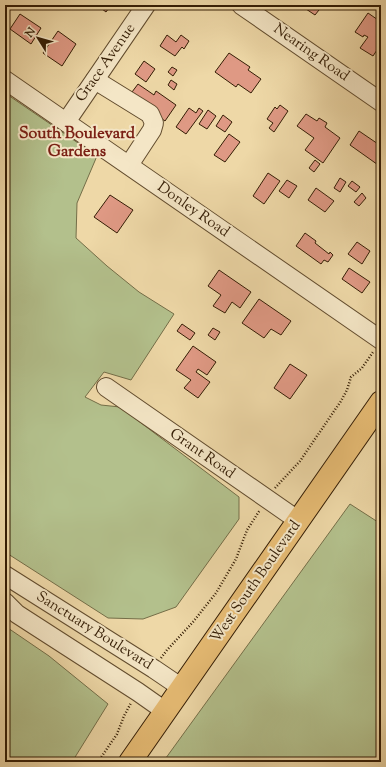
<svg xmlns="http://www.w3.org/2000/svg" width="386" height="767" viewBox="0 0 386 767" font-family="'Sorts Mill Goudy',serif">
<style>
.green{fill:#b3c08c;stroke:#746e48}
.building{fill:#df9984;stroke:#341d05}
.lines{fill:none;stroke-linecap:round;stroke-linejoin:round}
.minor-casing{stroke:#624c2e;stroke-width:20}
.major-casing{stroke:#341d05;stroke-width:24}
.path{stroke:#341d05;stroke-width:2.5;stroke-dasharray:1 2;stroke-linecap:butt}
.minor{stroke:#f4e6c6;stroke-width:18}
.major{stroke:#e7bc74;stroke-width:22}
.labels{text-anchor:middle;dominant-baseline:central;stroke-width:4;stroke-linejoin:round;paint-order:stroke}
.street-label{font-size:15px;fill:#341d05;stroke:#f4e6c6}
.neighbourhood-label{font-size:16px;font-weight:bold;fill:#7a1f14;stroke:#f4e6c6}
</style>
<rect width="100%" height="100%" fill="#eed8a7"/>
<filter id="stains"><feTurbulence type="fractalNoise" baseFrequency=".005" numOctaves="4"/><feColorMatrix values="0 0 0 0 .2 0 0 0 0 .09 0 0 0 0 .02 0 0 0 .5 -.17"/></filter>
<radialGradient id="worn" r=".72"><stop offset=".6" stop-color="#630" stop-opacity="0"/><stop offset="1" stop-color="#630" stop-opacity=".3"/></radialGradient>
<g class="green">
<path d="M5,93L97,156L77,203L76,238L107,266L139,292L174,314L131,380L104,372L85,397L101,405L120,407L239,497V519L176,607L143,619L108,618L5,552Z"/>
<path d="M350,504L381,524V762H163Z"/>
<path d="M5,626L49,656L108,704L72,762H5Z"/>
</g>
<g class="building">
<path d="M97,5H111L106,12Z"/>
<path d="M300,5H323L315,15Z"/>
<path d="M368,13L381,22V44L373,56L360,48L368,37L364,35L363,37L355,32Z"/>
<path d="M20,14L41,28L31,44L10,29Z"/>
<path d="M58,31L76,44L62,66L43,53Z"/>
<path d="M167,35L176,42L181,35L189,41L184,49L182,47L175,56L160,46Z"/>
<path d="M229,53L250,67L248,70L261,79L251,93L238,84L236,87L215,72Z"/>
<path d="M144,61L155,69L146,82L135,74Z"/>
<path d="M172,67L177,70L173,76L168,72Z"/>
<path d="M171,80L177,84L174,90L168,85Z"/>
<path d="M138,84L154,95L156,91L176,105L165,121L129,96Z"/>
<path d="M280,105L288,111L274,132L269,128L273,123L267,119L275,107L277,109Z"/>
<path d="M189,108L196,113L199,108L203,111L186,134L176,127Z"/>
<path d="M208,110L216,116L207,129L199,124Z"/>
<path d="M306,114L317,121L319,118L327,123L325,127L340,138L323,163L305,150L314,138L297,126Z"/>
<path d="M223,115L232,122L225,132L216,126Z"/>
<path d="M359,131L381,146V167L350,145Z"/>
<path d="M229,134L240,142L225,162L214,155Z"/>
<path d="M315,160L320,164L314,172L309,168Z"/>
<path d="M268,173L280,181L264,204L253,196Z"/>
<path d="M340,178L346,182L340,192L334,188Z"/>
<path d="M287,180L297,186L289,198L279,191Z"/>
<path d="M352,181L360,187L356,192L348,186Z"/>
<path d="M316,188L334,201L325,212L308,200Z"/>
<path d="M362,193L366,198L359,206L354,202Z"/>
<path d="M110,195L133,210L117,233L94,217Z"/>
<path d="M305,233L316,241L315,243L329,254L330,252L333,255L328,262L324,260L321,264L296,246Z"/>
<path d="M357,242L370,251L362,264L348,254Z"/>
<path d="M349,268L370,282L362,293L342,279Z"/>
<path d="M219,270L251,292L240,308L232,302L225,313L213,306L221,295L208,286Z"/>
<path d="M259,299L291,321L281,335L271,329L264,338L242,323Z"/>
<path d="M182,324L195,333L190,340L177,331Z"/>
<path d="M213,328L220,332L215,340L208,335Z"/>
<path d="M193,346L216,362L207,375L198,369L196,372L210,382L198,398L184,388L191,380L176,370Z"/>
<path d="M290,364L307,375L290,399L274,388Z"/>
</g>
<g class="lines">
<g class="minor-casing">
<g id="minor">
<path d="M241,5L381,102"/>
<path d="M5,80L381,340"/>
<path d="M95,80L150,114L154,123L152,130L129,165"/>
<path d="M66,122L146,5"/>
<path d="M106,387L299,521"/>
<path d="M5,575L154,669L182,688"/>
<path d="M5,602L17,614L138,692L165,711"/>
</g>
</g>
<g class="major-casing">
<path id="major" d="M130,762L381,402"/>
</g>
<g class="path">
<path d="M275,488L300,461L341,401L347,390L351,377L362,368L373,352"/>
<path d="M161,658L167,650L193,622L216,593L236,559L247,530L260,510"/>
<path d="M98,762L117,734L124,716L131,703"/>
</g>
<use href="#minor" class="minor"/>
<use href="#major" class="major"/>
</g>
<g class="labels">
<g class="street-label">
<text transform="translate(311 53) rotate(35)">Nearing Road</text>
<text transform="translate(106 63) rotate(-55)">Grace Avenue</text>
<text transform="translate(193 210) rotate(35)">Donley Road</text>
<text transform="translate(202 454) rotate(35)">Grant Road</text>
<text transform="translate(256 582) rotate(-55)">West South Boulevard</text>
<text transform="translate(94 631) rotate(32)">Sanctuary Boulevard</text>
</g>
<g class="neighbourhood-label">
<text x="77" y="134">South Boulevard<tspan x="77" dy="18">Gardens</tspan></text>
</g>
</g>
<rect width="386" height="767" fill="none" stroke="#eed8a7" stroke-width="20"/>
<rect x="6" y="6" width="374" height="755" fill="none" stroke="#341d05" stroke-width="2"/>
<rect x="10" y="10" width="366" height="747" fill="none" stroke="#341d05"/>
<g transform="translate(38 38) rotate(307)" stroke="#f4e6c6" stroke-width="3" paint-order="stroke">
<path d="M0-3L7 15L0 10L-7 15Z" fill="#341d05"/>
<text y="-6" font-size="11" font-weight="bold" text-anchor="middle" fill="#341d05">N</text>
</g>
<rect width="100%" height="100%" filter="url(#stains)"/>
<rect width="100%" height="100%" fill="url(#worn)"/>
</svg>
